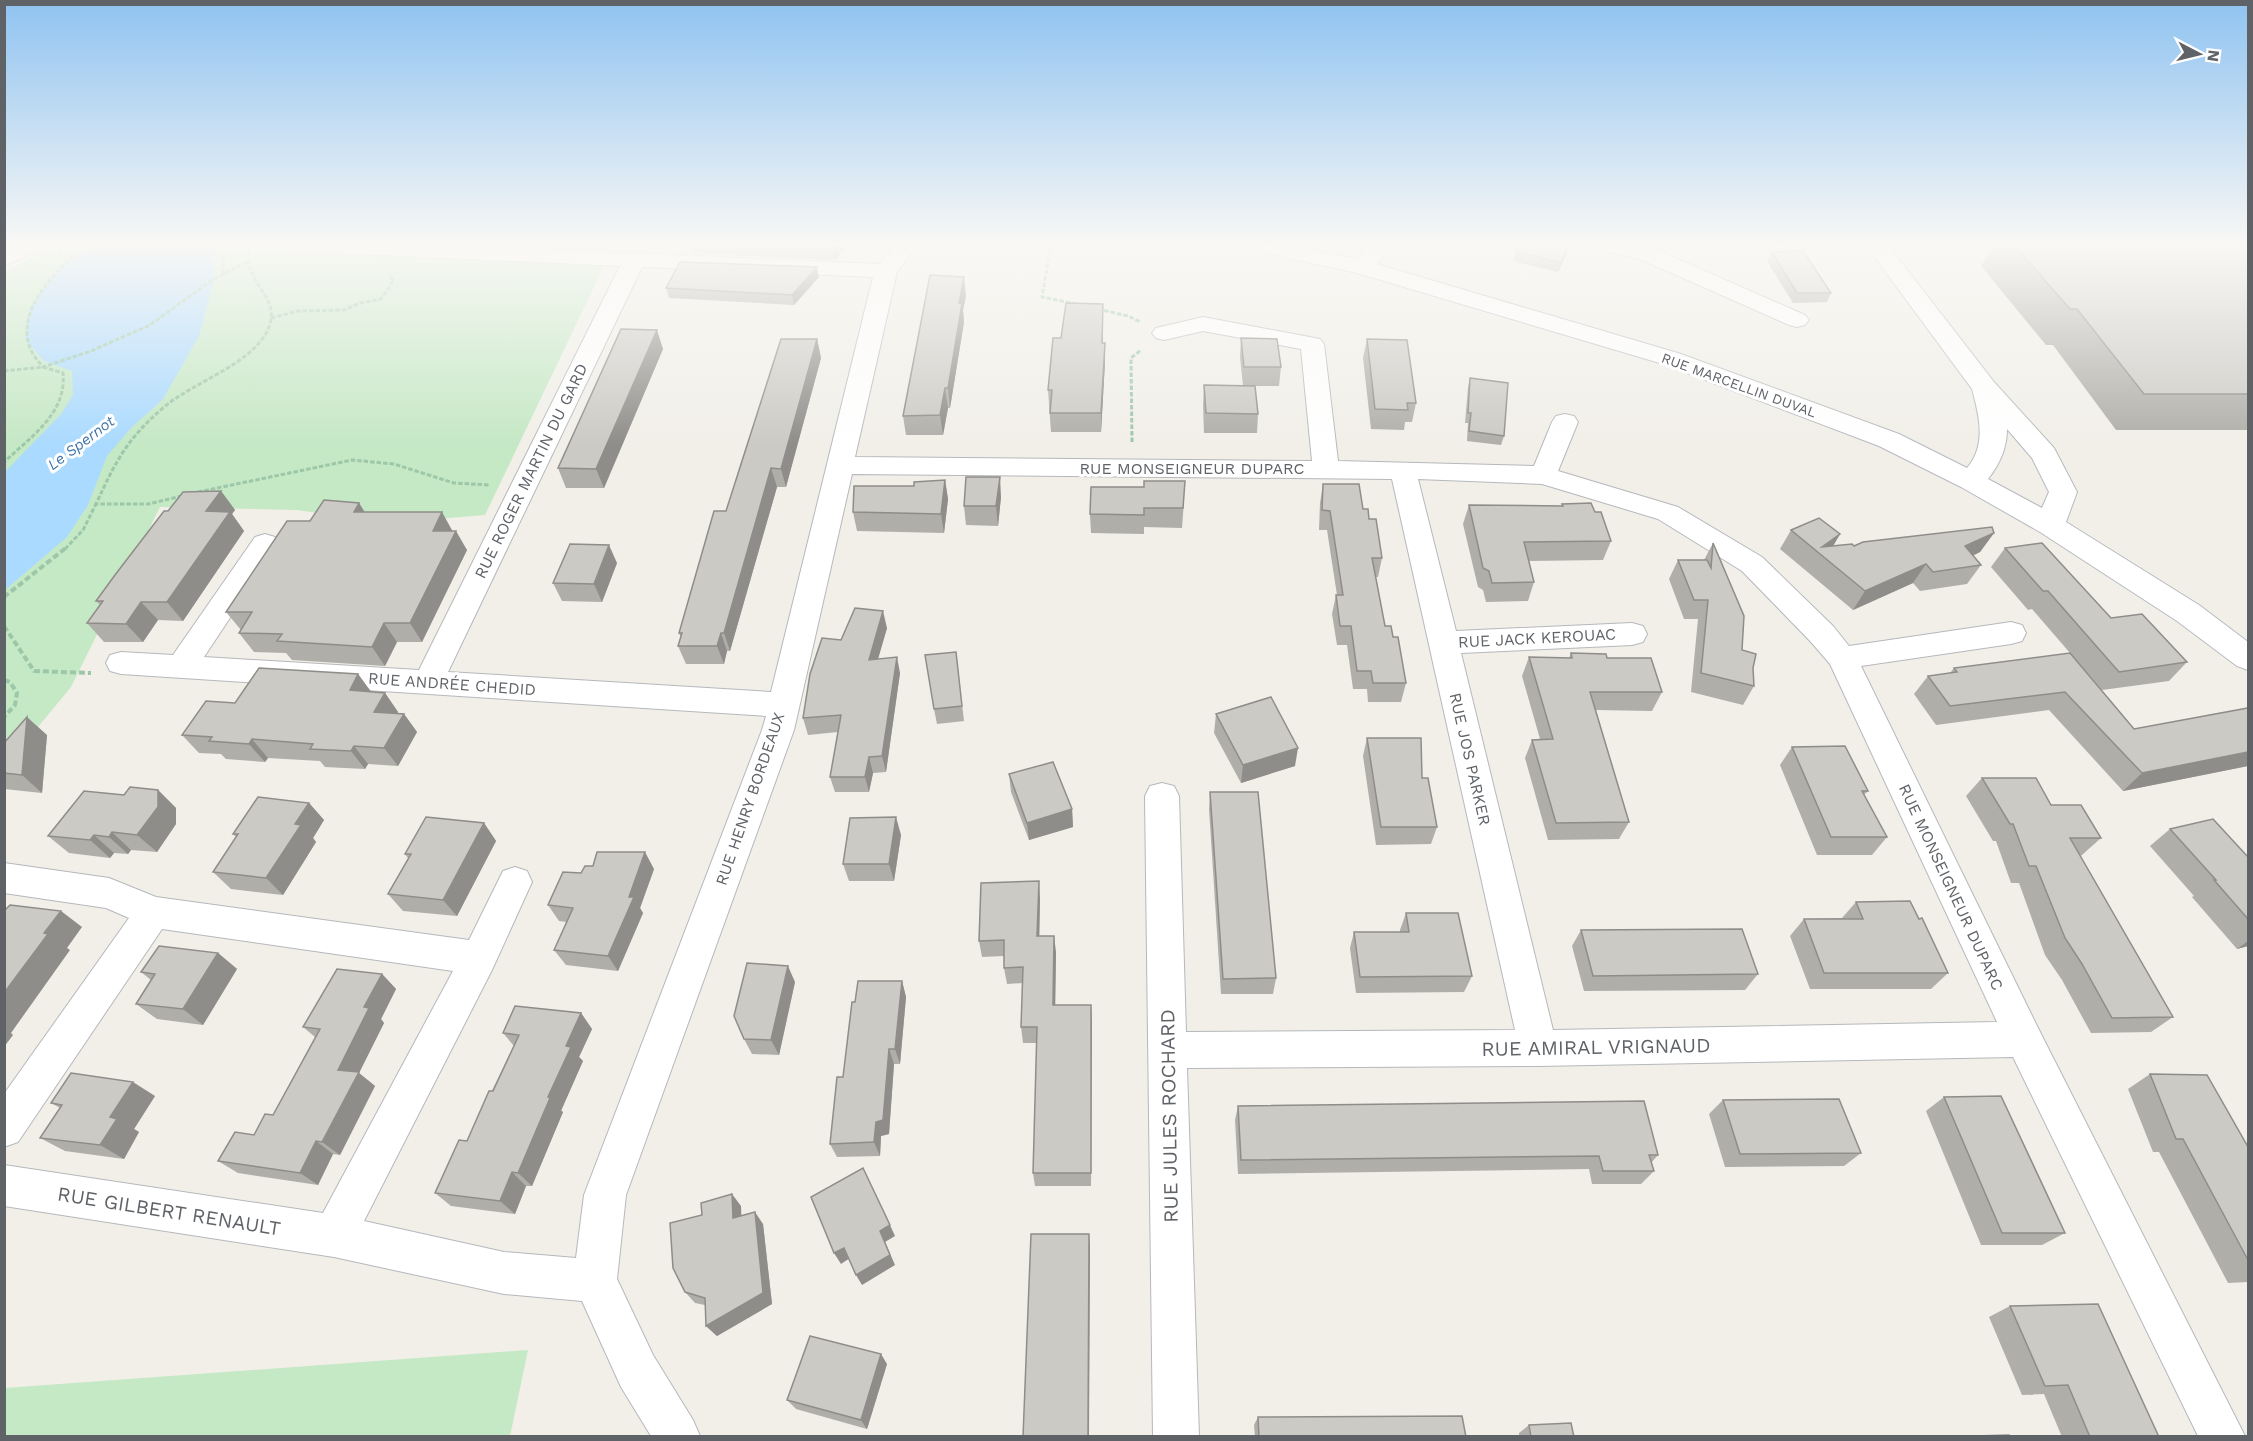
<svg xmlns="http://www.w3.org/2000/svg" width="2253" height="1441" viewBox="0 0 2253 1441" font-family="'Work Sans',sans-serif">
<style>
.green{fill:#c5e8c5}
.water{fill:#aadaff}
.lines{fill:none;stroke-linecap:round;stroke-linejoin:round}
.minor-casing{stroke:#b5b8bc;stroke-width:2}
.secondary-casing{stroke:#b6babf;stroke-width:2}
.path-far1{stroke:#9cc7a9;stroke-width:3;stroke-dasharray:4.5 2;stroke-linecap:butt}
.path{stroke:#9cc7a9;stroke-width:4;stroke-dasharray:6 3;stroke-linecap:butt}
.minor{fill:#fff;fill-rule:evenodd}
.secondary{fill:#fff;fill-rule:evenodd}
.wall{fill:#afaea9}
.shaded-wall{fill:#8f8d8a}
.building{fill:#cccac5;stroke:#8f8d8a;stroke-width:1.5}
.labels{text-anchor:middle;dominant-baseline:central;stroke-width:6;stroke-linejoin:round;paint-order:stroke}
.far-street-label{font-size:14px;fill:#5f6368;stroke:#fff}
.far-water-label{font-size:15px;font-style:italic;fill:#4174aa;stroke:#fff}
.street-label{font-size:16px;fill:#5f6368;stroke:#fff}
.near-street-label{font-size:20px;fill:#5f6368;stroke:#fff}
</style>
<rect width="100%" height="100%" fill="#f1efe8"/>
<g class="green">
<path d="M57,244H267L266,248L605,264L485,515L387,523L297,510L160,507L71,687L5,767V272Z"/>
<path d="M528,1350L510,1436H5V1388Z"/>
</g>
<path class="water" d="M96,244H218L214,255L213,284L199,336L163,399L131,428L107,456L88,505L67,537L5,590V472L62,413L73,395L72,371L44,361L25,339L29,309L55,273Z"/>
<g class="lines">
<g class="minor-casing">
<g id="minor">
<path d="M16,244H43L40,249L4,266V250Z"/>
<path d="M282,244H427L880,264L896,244H918L897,272L855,457L1312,461L1301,349L1203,331L1164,340L1156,338L1152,333L1156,328L1203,317L1320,339L1324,344L1338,461L1534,466L1552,422L1556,416L1565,414L1574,416L1578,422L1558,471L1678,507L1762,557L1833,626L1849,646L2011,622L2022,625L2026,633L2022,641L2011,644L1861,666L2037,1026L2245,1436H2198L2013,1057L1538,1066L1187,1068L1199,1436H1153L1145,796L1150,786L1162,783L1174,786L1179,796L1186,1032L1515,1030L1392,479L852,474L794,730L626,1195L617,1279L653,1355L693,1420L700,1436H651L621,1387L582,1301L504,1294L334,1257L4,1206V1165L323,1213L453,971L162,929L18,1142L4,1147V1094L129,918L106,908L4,893V863L109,878L156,897L469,940L503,871L515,867L527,871L532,882L492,970L364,1221L504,1252L576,1258L584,1195L762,730L766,716L121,674L110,671L106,663L110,655L121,652L173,655L255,537L265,534L275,537L279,544L204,657L419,670L620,266L293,251L285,249ZM642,267L873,277L771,692L448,672ZM1418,479L1542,484L1658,519L1742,571L1811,642L1830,664L1997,1022L1553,1030L1461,653L1632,645L1643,642L1647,634L1643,626L1632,623L1456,631Z"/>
<path d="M1369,244H1391C1381,258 1373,276 1354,272L1351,267Z"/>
<path d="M1593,244H1630L1655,249L1805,315L1809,320L1805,325L1797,327L1789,325L1640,259L1596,249Z"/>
</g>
</g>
<g class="secondary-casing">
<path id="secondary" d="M1245,244H1286L1370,262L1681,354L1899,434L1967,468C1987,445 1979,415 1972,389L1865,244H1887L1994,382L2054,448L2077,492L2066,522L2199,605L2248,642V670L2237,666L2177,621L2040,532L1961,487L1879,446L1663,364L1357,273L1248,249ZM2007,429L2032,458L2049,492L2042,508L1988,479C2000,464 2007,448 2007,429Z"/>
</g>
<g class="path-far1">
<path d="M89,244C60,265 11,312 32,352C34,357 39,362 43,367L91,351L150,325L212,280L247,262"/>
<path d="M1051,244L1042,297L1076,304"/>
<path d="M58,254L76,244"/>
<path d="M223,274L224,244"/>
<path d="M1098,309L1128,316L1140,322"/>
<path d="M271,318L298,311L344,310L360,303L381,299L394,280L388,275"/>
<path d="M4,371L43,367L63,373C67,413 31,437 4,462"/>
<path d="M1132,442L1131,358L1141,350"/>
<path d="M198,492L352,460L394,464L454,483L490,485"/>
<path d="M182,496L148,504H96C116,461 126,440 163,408C192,382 258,363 270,324C279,295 241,281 249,244"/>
<path d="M65,549L83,530L96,504"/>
</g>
<g class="path">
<path d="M4,597L67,547"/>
<path d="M4,626L34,671L91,673"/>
<path d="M4,680L10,682L17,693L15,705L4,717"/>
</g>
<use href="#minor" class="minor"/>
<use href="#secondary" class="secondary"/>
</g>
<g class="wall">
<path d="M689,244H848L847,246L835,260L692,253Z"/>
<path d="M1571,244L1558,272L1513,261L1516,251Z"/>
<path d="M1995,244H2248V430H2116L2053,345H2046L1981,266Z"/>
<path d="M1772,252L1831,293L1827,302L1793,303L1767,261Z"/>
<path d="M819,277L794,305L669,298L666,288Z"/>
<path d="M966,296L963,310L964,322L950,408H948L943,435H906L903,416Z"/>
<path d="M1103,304V343L1105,362L1101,432H1051L1048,390Z"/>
<path d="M1241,338L1281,367L1279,386H1255L1258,414L1257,433H1204L1203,405L1204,385L1243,386L1240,357Z"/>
<path d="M817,339L821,358L786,487H777L730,651H727L724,664H686L678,646L681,638L679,633L726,511Z"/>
<path d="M1367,339L1416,403L1412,422H1405L1404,430L1371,429L1363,358Z"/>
<path d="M663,349L604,488H566L558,468Z"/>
<path d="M1470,378L1504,436L1501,445L1467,441L1468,423H1465L1468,387Z"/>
<path d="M945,480L948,499L944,533L857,531L853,512L914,486Z"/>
<path d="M1323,484L1363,509L1369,519L1382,558L1378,577H1376L1385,626L1393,637L1406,683L1401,702H1368L1367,689H1353L1347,645H1337L1332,614L1336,595H1337L1327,530H1319L1320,503Z"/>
<path d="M221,491L235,510L232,514L244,531L183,621L158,620L143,642H104L87,623L100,605L96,601L168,511Z"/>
<path d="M1001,497L998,526L966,525L964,506Z"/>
<path d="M1184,501L1182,528L1144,527V534L1091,533L1090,514Z"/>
<path d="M359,503L365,512L452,531L467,550L422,642H397L385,666L292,660L286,653L254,652L239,633L241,630L226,612L310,521Z"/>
<path d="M1562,504L1595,512L1611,541L1603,560L1529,561L1534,582L1528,601L1486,602L1483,590L1478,587L1463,524L1469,505L1561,506Z"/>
<path d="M1791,530L1840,534L1833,546H1854L1994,533L1980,552L1973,556L1981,565L1967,584L1920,591L1913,583L1853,610L1780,549Z"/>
<path d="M1713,543L1742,650L1753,668L1754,686L1743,705L1691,692L1698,619H1684L1669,579L1678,560H1704Z"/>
<path d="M2005,548L2111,618L2187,662L2169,681L2102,690L2032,609L2028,610L1991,567Z"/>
<path d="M617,563L602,602L562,601L553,583Z"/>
<path d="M887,628L878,659L900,673L886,772L873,773L869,792H835L830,777L838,732L808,735L803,718L841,640Z"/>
<path d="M956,652L964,721L937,724L934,709Z"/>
<path d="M1571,653L1607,658L1662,692L1652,711L1596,710L1629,822L1619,839L1548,840L1525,758L1532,740L1540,739L1522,676L1529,657L1569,658Z"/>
<path d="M2070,653L2134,729L2248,708V766L2123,791L2049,710L1936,725L1914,694L1928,676L1950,673L1954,668Z"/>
<path d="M358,674L371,692L385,693L398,712L397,714H404L417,732L398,766L368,764L365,769L325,767L320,761L268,758L265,762L226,759L221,754L199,753L182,735L235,703Z"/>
<path d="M1216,714L1295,766L1241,783L1214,733Z"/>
<path d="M47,735L42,793L4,789V743Z"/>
<path d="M1367,738L1422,778L1437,827L1431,844L1376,845L1363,756Z"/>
<path d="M1792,747L1868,791L1864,795L1887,837L1872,855H1817L1780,765Z"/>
<path d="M1009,774L1072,809L1073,827L1029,840L1011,792Z"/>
<path d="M1982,778L2051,805L2101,838L2082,855L2080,856L2173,1017L2151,1032L2091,1033L2062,980L2045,955L2019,883H2011L1996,841H1993L1966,796Z"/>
<path d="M158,790L176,808V824L157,852L131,850L128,854L114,853L110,858L69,853L48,836L124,795Z"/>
<path d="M1210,792L1276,978L1273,994H1221L1209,809Z"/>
<path d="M309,803L324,820L313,838L316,842L283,895L231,889L213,872L236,837L233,834Z"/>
<path d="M484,823L496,841L457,916L403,911L388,894L408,858L405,854Z"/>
<path d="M2170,829L2248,857V946L2237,949L2192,897L2194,896L2150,846Z"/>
<path d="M901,835L894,881H849L843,864Z"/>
<path d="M593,866L654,869L640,908L643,913L618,971L566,965L554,950L567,922L559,921L548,905L581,873Z"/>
<path d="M1040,898L1039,936L1056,952L1055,1005H1091V1186H1035L1033,1173L1037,1043H1023L1021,1027L1023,983L1007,984L1004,968V956L982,957L979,941Z"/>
<path d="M1856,902L1948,973L1931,989H1810L1790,936L1804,919L1842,918Z"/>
<path d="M1406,913L1472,976L1464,992L1356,993L1350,948L1354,932H1400V930Z"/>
<path d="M1581,930L1758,974L1745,990L1584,991L1572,946Z"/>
<path d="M218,953L237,969L203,1025L157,1019L136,1004L151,980L141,972Z"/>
<path d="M382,974L396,989L381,1019L384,1023L359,1073L375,1086L340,1155L333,1154L318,1185L238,1173L218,1161L254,1135L273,1115L315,1037L303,1027Z"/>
<path d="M902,981L906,997L900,1064H894L889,1134L881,1136L880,1156L837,1157L830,1144L843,1077L855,1002Z"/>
<path d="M795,982L779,1055L752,1054L744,1039Z"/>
<path d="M581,1013L592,1029L579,1057L583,1061L561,1110L563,1112L532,1186H526L515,1214L451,1206L435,1193L467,1141L514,1046L503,1033Z"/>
<path d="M2150,1074L2248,1147V1282L2228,1283L2159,1152H2153L2128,1089Z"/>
<path d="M155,1096L134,1129L139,1132L124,1159L65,1151L40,1138L60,1108L51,1103Z"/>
<path d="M1944,1097L2065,1233L2042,1245H1981L1926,1111Z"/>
<path d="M1723,1100L1861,1153L1844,1166L1725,1167L1709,1114Z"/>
<path d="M1238,1106L1658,1155L1651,1163L1654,1171L1641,1184H1592L1589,1169L1238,1174L1235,1120Z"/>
<path d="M741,1206V1215L763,1224L772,1304L717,1336L706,1326L705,1305L695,1303L685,1292Z"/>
<path d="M2010,1306L2159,1437H2062L2044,1394L2022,1395L1989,1317Z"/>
<path d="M887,1364L867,1429L796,1409L787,1400Z"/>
<path d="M1258,1417L1466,1437H1255L1254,1425Z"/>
<path d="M1529,1425L1574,1437H1519V1433Z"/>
</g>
<g class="shaded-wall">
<path d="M831,244H848L847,246L835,260Z"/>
<path d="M1569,244H1571L1558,272L1561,263Z"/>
<path d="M817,267L819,277L794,305L792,295Z"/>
<path d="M964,277L966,296L963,310L964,322L950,408L948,388L959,303Z"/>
<path d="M657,330L663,349L604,488L596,469Z"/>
<path d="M817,339L821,358L786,487L781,469Z"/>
<path d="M1105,343V362L1101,432V413Z"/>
<path d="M945,388L948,408L943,435L940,415Z"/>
<path d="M771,468L777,487L730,651L724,633Z"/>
<path d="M1000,477L1001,497L998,526L996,506Z"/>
<path d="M945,480L948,499L944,533L941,514Z"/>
<path d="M221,491L235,510L232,514L244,531L183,621L167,602L206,511Z"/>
<path d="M359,503L371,523L354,512Z"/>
<path d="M442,512L453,532L433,531Z"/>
<path d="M456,531L467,550L422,642L410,623Z"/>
<path d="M1994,533L1980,552L1951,565L1965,546Z"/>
<path d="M1840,534L1829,553L1822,547Z"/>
<path d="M609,545L617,563L602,602L594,584Z"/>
<path d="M1926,564L1913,583L1853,610L1865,591Z"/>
<path d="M141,602L158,620L143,642L126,624Z"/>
<path d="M883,611L887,628L873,676L869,660Z"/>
<path d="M384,623L397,642L385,666L372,647Z"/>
<path d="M721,633L727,651L724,664L717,646Z"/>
<path d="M897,657L900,673L886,772L882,756Z"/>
<path d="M358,674L372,693L350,690Z"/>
<path d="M385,693L398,712L387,730L374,712Z"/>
<path d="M404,714L417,732L398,766L384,748Z"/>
<path d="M27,717L47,735L42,793L22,775Z"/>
<path d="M252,739L268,758L265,762L249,744Z"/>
<path d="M354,746L368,764L365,769L351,751Z"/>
<path d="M1298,748L1295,766L1241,783L1243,765Z"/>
<path d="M2248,752V766L2123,791L2142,773Z"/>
<path d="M869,757L873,773L869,792L865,777Z"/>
<path d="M158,790L176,808V824L157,852L137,835Z"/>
<path d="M309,803L324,820L313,838L316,842L283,895L266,878L295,824Z"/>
<path d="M1072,809L1073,827L1029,840L1027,823Z"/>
<path d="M896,817L901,835L894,881L889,864Z"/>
<path d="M484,823L496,841L457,916L443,900Z"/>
<path d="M112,832L131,850L128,854L109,837Z"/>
<path d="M94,835L114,853L110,858L90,840Z"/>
<path d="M645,852L654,869L640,908L643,913L618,971L608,956Z"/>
<path d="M1039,881L1040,898L1039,953L1037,936Z"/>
<path d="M61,911L82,927L67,948L70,950L11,1033L13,1035L4,1047V993L44,933Z"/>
<path d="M1054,936L1056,952L1055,1021L1053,1005Z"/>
<path d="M2248,941V946L2237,949Z"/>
<path d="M218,953L237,969L203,1025L183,1009Z"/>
<path d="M788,966L795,982L779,1055L771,1040Z"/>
<path d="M382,974L396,989L381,1019L384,1023L359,1073L375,1086L340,1155L322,1142L338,1070L364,1007Z"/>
<path d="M902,981L906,997L900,1064L895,1049Z"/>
<path d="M1091,1005L1092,1021L1091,1186Z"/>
<path d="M581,1013L592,1029L579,1057L583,1061L561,1111L563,1112L532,1186L518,1173L566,1046Z"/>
<path d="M889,1049L894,1064L889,1134L881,1136L880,1156L874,1142L876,1122Z"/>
<path d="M133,1082L155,1096L134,1129L139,1132L124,1159L100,1145L110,1117Z"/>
<path d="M316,1141L333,1154L318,1185L300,1173Z"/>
<path d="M512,1172L526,1186L515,1214L500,1201Z"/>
<path d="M732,1194L741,1206L742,1230L733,1218Z"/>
<path d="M755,1212L763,1224L772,1304L717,1336L706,1326Z"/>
<path d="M890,1225L895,1236L885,1242L895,1265L862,1285L856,1275L880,1231Z"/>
<path d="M1089,1234L1090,1246L1089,1437H1088Z"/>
<path d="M844,1248L850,1258L841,1264L834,1253Z"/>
<path d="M881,1354L887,1364L867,1429L861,1420Z"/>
</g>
<g class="building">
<path d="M1521,244H1569L1561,263L1516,251Z"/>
<path d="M2013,244H2248V394H2144L2077,309H2070Z"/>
<path d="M1803,251L1831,293H1797L1772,252Z"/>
<path d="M680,262L817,267L792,295L666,288Z"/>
<path d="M930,275L964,277L959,303H962L948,388H945L940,415L903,416Z"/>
<path d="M1066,303L1103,304L1102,343H1105L1101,413H1050L1052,390H1048L1053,338H1061Z"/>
<path d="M621,329L657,330L596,469L558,468Z"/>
<path d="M1241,338L1277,339L1281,367H1244Z"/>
<path d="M781,339H817L781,469L771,468L724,633H721L717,646H678L682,633H679L714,511H726Z"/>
<path d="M1367,339L1407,340L1416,403H1407L1408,410L1375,409Z"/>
<path d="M1470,378L1508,383L1504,436L1469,431L1471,413H1468Z"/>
<path d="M1204,385L1255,386L1258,414L1206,413Z"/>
<path d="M966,477H1000L996,506H964Z"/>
<path d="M945,480L941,514L853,512L854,486H914V482Z"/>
<path d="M1144,481H1185L1183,508H1144V515L1090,514L1091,487H1144Z"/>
<path d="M1323,484H1359L1363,509H1368L1369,519H1376L1382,558H1372L1385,626H1391L1393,637H1398L1406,683H1373L1371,671H1357L1351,626H1340L1336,595H1343L1330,511L1322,510Z"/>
<path d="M221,491L206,511L230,512L167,602H141L126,624L87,623L103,601H96L115,575L164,511H168L183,492Z"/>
<path d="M324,500L359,503L354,512H442L433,531H456L410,623H384L372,647L277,641L282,634L239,633L252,612H226L287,521H310Z"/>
<path d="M1591,503L1595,512H1601L1611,541L1524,542L1534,582L1492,583L1489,571L1483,568L1469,505L1563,506L1562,504Z"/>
<path d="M1819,518L1840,534L1822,547L1852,544L1854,546L1863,542L1992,527L1994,533L1965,546L1981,565L1933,572L1926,564L1865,591L1791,530Z"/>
<path d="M1713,543L1744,616L1742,650L1756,654L1753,668L1754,686L1701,673L1708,600H1694L1678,560H1707L1711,568Z"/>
<path d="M2042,543L2111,618L2142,614L2187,662L2119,672L2048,591H2043L2005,548Z"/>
<path d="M570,544L609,545L594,584L553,583Z"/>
<path d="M855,608L883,611L869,660L897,657L882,756L869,757L865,777H830L841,715L803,718L810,674L822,638L841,640Z"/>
<path d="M956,652L962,706L934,709L925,655Z"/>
<path d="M1571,653L1606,654L1607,658H1651L1662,692H1590L1629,822L1556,823L1532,740L1553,739L1529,657L1572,658Z"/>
<path d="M2070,653L2134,729L2248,708V752L2142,773L2065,692L1950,706L1928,676L1957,672L1954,668Z"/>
<path d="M259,668L358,674L350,690L385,693L374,712L404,714L384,748L354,746L351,751L310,749L313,744L252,739L249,744L209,741L212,737L182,735L206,701L235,703Z"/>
<path d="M1271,697L1298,748L1243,765L1216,714Z"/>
<path d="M27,717L22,775L4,773V743Z"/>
<path d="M1367,738H1421L1422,778H1428L1437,827H1381Z"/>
<path d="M1845,746L1868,791H1862L1887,837H1831L1792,747Z"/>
<path d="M1053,762L1072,809L1027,823L1009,774Z"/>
<path d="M1982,778H2036L2051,805H2081L2101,838H2070L2173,1017L2112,1018L2082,964L2065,938L2036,866H2029L2013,824H2010Z"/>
<path d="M130,787L158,790V807L137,835L112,832L109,837L94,835L90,840L48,836L84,791L124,795Z"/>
<path d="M1210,792H1258L1276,978L1223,979Z"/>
<path d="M258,797L309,803L295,824L301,825L266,878L213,872L238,834H233Z"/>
<path d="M426,817L484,823L443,900L388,894L411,854H405Z"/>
<path d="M896,817L889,864H843L850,818Z"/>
<path d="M2213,819L2248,857V919L2214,880H2216L2170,829Z"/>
<path d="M597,852H645L629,897H634L608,956L554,950L573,908L548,905L563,872L581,873L585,866H593Z"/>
<path d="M1039,881L1037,936H1054L1053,1005H1091V1173H1033L1037,1027H1021L1023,967L1004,968V940L979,941L981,883Z"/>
<path d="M1910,901L1919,919L1922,918L1948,973H1824L1804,919H1863L1856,902Z"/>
<path d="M10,905L61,911L44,933L48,934L4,993V911Z"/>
<path d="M1406,913H1458L1472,976L1360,977L1354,932H1409Z"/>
<path d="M1742,929L1758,974L1593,976L1581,930Z"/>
<path d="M159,946L218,953L183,1009L136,1004L155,974L141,972Z"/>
<path d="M747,963L788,966L771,1040L744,1039L734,1016Z"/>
<path d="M337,969L382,974L364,1007L369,1008L338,1070L359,1072L322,1142L316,1141L300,1173L218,1161L235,1132L254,1135L265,1114L273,1115L320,1029L303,1027Z"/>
<path d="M858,981H902L895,1049H889L883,1120L876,1122L874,1142L830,1144L837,1077H843L852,1002H855Z"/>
<path d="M515,1006L581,1013L566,1046L571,1047L548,1097L550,1098L518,1173L512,1172L500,1201L435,1193L459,1140L467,1141L489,1091H493L519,1035L503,1033Z"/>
<path d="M71,1073L133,1082L110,1117L117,1119L100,1145L40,1138L62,1105L51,1103Z"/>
<path d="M2150,1074L2207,1075L2248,1147V1260L2183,1139H2176Z"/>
<path d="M2001,1096L2065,1233H2002L1944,1097Z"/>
<path d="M1839,1099L1861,1153L1740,1154L1723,1100Z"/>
<path d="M1644,1101L1658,1155H1649L1654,1171H1603L1599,1156L1241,1160L1238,1106Z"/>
<path d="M863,1168L890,1225L880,1231L890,1255L856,1275L844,1248L834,1253L811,1197Z"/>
<path d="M732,1194L733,1218L755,1212L763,1293L706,1326L705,1298L685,1292L673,1268L670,1223L702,1215L701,1203Z"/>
<path d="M1031,1234H1089L1088,1437H1023Z"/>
<path d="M2098,1304L2159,1437H2090L2068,1385L2045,1386L2010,1306Z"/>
<path d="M810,1336L881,1354L861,1420L787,1400Z"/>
<path d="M1462,1416L1466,1437H1259L1258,1417Z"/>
<path d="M1571,1423L1574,1437H1531L1529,1425Z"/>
<path d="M2009,1435L2010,1437H1938Z"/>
</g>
<linearGradient id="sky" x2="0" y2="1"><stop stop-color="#8fc3f1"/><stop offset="0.55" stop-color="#f9f8f5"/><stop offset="1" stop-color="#f9f8f5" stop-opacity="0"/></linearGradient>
<rect width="2253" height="445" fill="url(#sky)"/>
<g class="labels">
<g class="far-street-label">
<text transform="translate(1739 385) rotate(20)">RUE MARCELLIN DUVAL</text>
</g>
<g class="far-water-label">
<text transform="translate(81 443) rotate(-37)">Le Spernot</text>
</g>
<g class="street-label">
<text x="1192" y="468">RUE MONSEIGNEUR DUPARC</text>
<text transform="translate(531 471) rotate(-64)">RUE ROGER MARTIN DU GARD</text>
<text transform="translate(1537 638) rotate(-3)">RUE JACK KEROUAC</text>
<text transform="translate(452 684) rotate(4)">RUE ANDRÉE CHEDID</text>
<text transform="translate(1470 759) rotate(77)">RUE JOS PARKER</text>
<text transform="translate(750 799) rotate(-71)">RUE HENRY BORDEAUX</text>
<text transform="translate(1951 887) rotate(65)">RUE MONSEIGNEUR DUPARC</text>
</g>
<g class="near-street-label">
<text transform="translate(1596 1047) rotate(-1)">RUE AMIRAL VRIGNAUD</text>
<text transform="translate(1169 1116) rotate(-91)">RUE JULES ROCHARD</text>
<text transform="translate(169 1211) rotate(9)">RUE GILBERT RENAULT</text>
</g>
</g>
<rect width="2253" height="1441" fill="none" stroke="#5f6368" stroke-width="12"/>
<g transform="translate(2199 54) rotate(97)" stroke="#ffffff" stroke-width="4.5" paint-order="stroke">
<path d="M0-4.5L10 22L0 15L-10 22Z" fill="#5f6368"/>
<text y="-9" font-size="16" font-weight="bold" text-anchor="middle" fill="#5f6368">N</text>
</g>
</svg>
